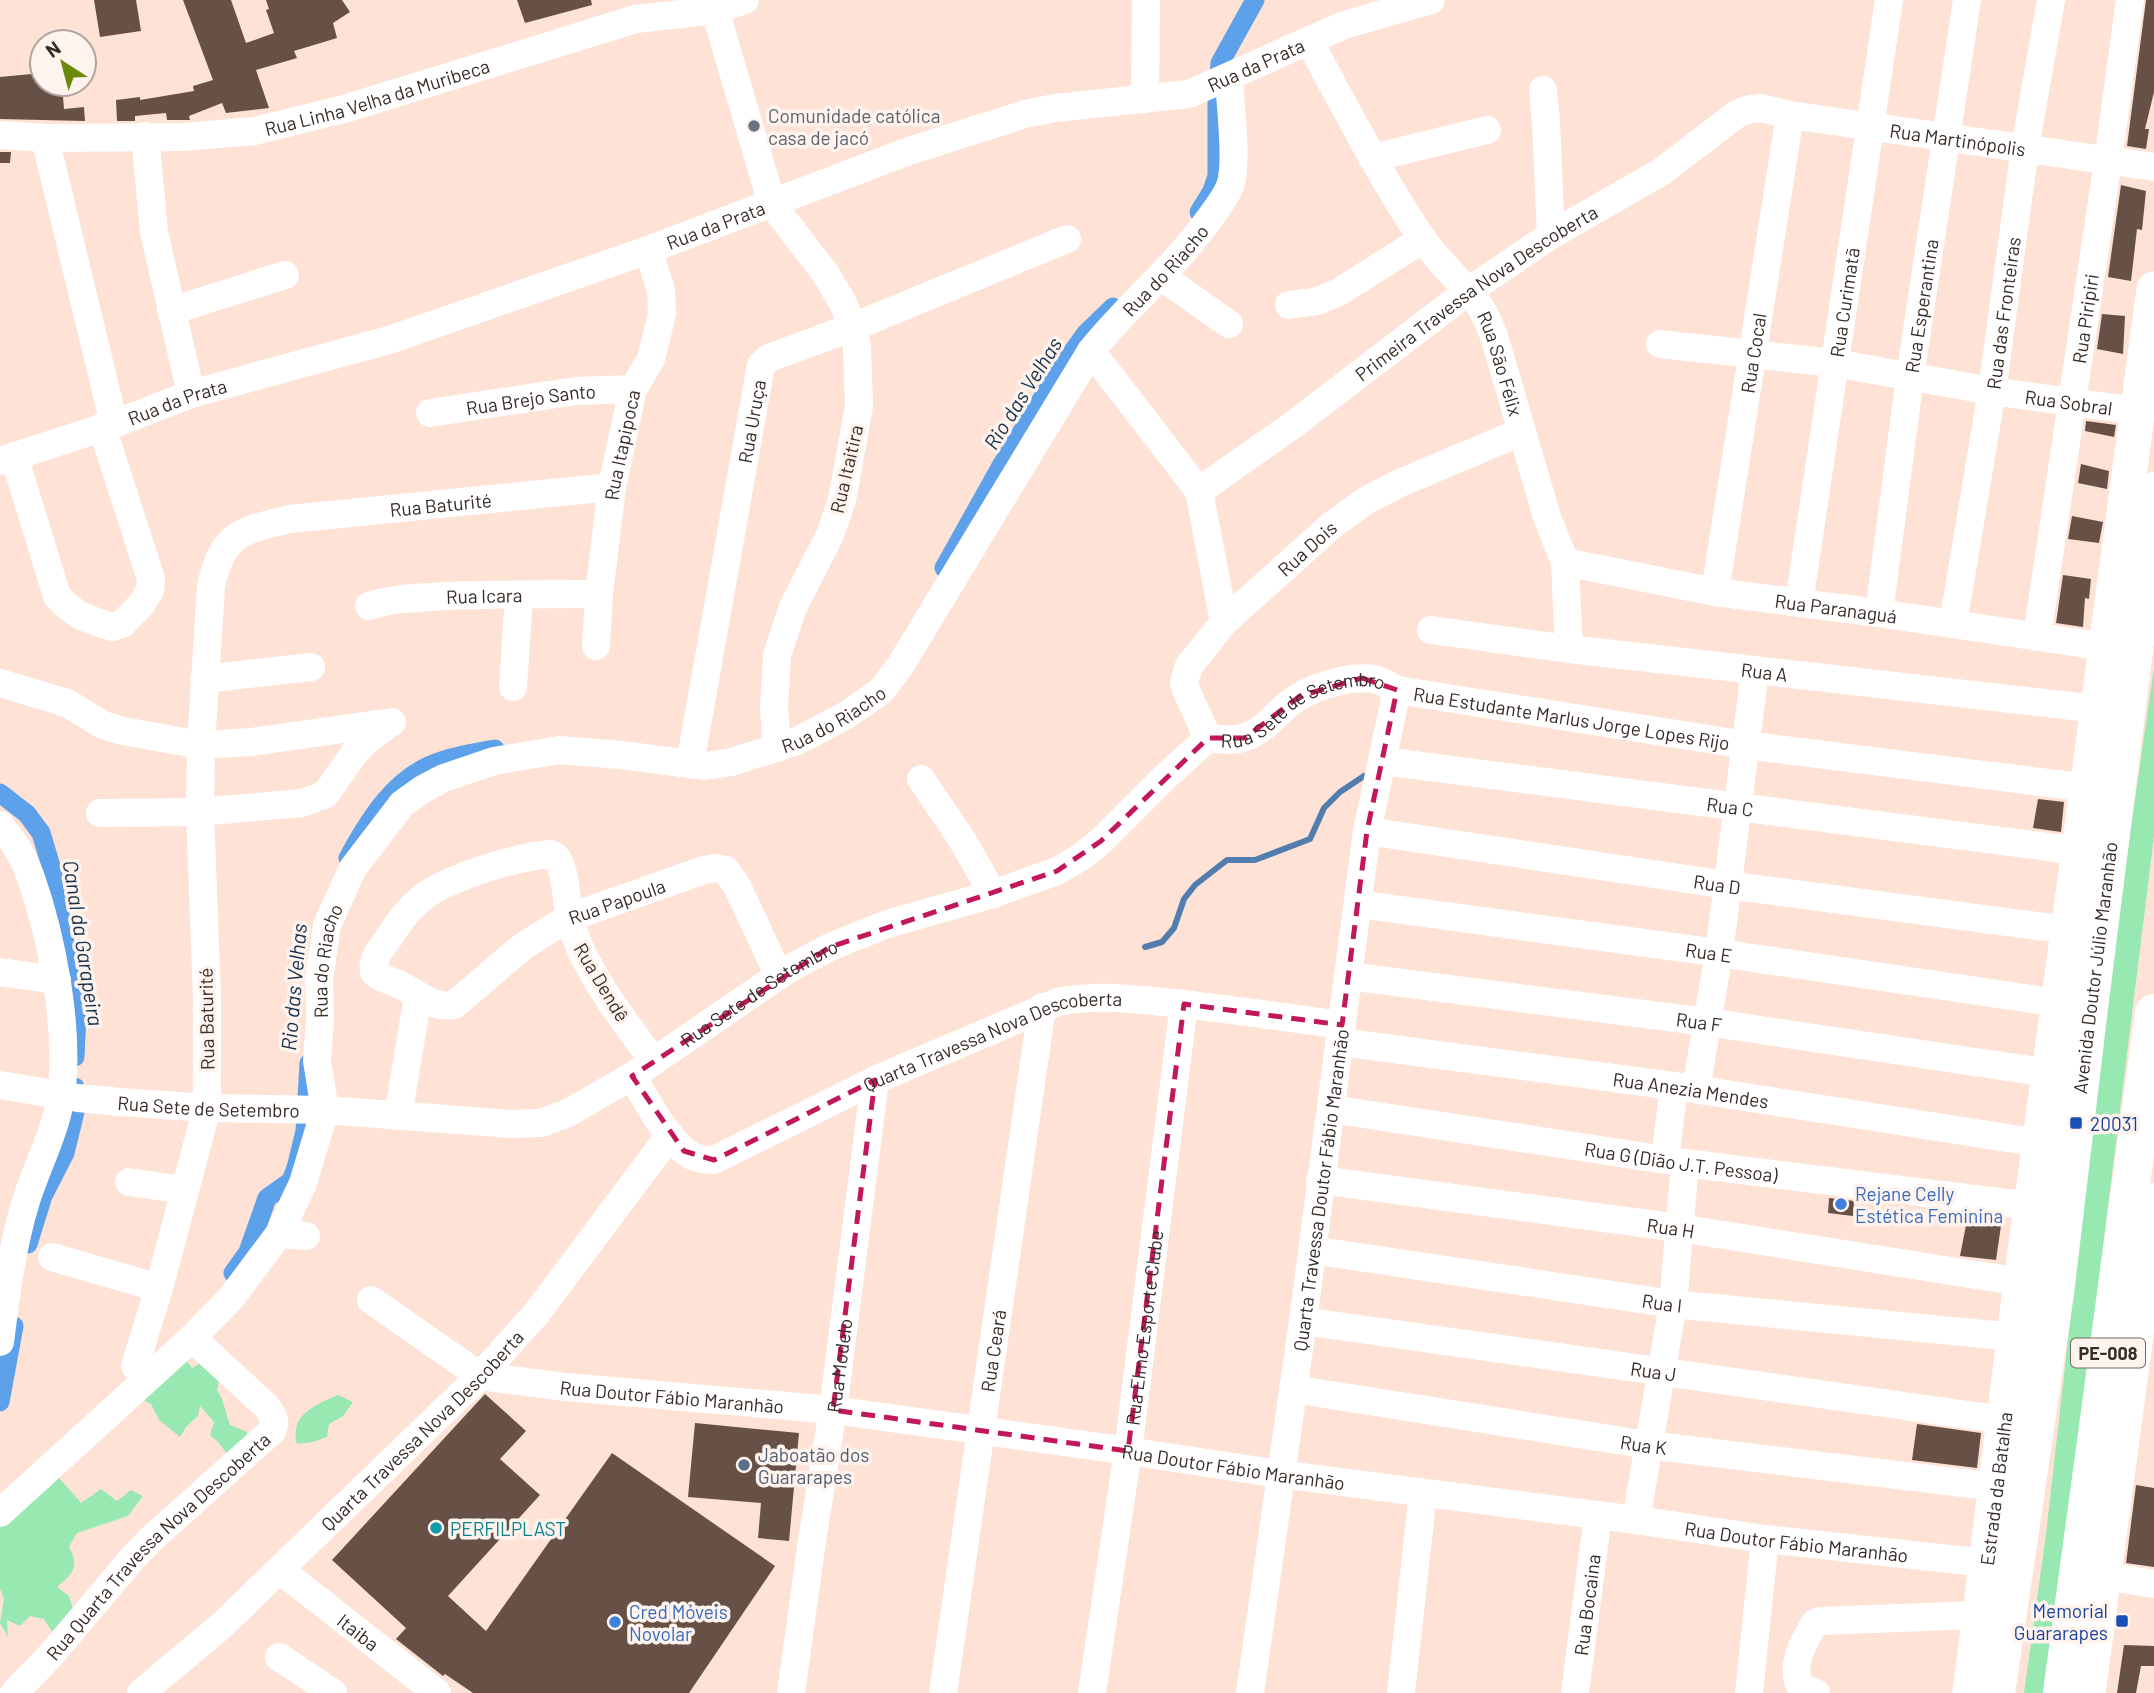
<svg xmlns="http://www.w3.org/2000/svg" width="2154" height="1693" viewBox="0 0 2154 1693" font-family="Barlow,sans-serif">
<style>
.green{fill:#98e9b1}
.lines{fill:none;stroke-linecap:round;stroke-linejoin:round}
.stream{stroke:#517eaf;stroke-width:6}
.canal{stroke:#5ca1e9;stroke-width:19}
.building{fill:#675046}
.minor{stroke:#fff;stroke-width:28}
.major{stroke:#fff;stroke-width:35}
.highway{stroke:#fff;stroke-width:38}
.marked{fill:none;stroke:#c2185b;stroke-width:5;stroke-dasharray:14 9;stroke-linejoin:round}
.worship-dot{fill:#6b7280;stroke:#fff3ee;stroke-width:2.5}
.transit-dot{fill:#1a4fb4;stroke:#fff3ee;stroke-width:2.5}
.shop-dot{fill:#3f7fe0;stroke:#fff3ee;stroke-width:2.5}
.service-dot{fill:#5c6f8a;stroke:#fff3ee;stroke-width:2.5}
.culture-dot{fill:#0f9aa8;stroke:#fff3ee;stroke-width:2.5}
.labels{text-anchor:middle;dominant-baseline:central;stroke-width:7;stroke-linejoin:round;paint-order:stroke}
.shield{fill:#fff3ee;stroke:#736863;stroke-width:2}
.shield-label{font-size:18px;font-weight:bold;fill:#372c27}
.street-label{font-size:19px;fill:#372c27;stroke:#fff3ee}
.worship-label{font-size:19px;fill:#5b616d;stroke:#fff3ee;text-anchor:start}
.transit-label{font-size:19px;fill:#164399;stroke:#fff3ee;text-anchor:start}
.shop-label{font-size:19px;fill:#366cbe;stroke:#fff3ee;text-anchor:start}
.service-label{font-size:19px;fill:#4e5e75;stroke:#fff3ee;text-anchor:start}
.culture-label{font-size:19px;fill:#0d838f;stroke:#fff3ee;text-anchor:start}
.water-label{font-size:21px;font-style:italic;fill:#14304d;stroke:#fff3ee}
</style>
<rect width="100%" height="100%" fill="#fee2d5"/>
<g class="green">
<path d="M2154,667V837L2093,1327L2043,1693H2024L2046,1534L2108,988Z"/>
<path d="M179,1351L192,1368L208,1359L221,1372L217,1390C225,1401 225,1413 230,1425L247,1432L246,1446L230,1458L219,1443L210,1435L214,1422L200,1406L198,1416L186,1427L180,1437L159,1420L151,1404L142,1399Z"/>
<path d="M338,1395L353,1402L343,1416L329,1424L327,1437L313,1442L297,1444C289,1415 315,1405 338,1395Z"/>
<path d="M53,1471L81,1503L101,1489L117,1501L131,1490L143,1496L128,1516L77,1533L69,1547C80,1567 73,1573 57,1587L69,1596L73,1609L60,1644L44,1619L30,1616L20,1626L7,1620L8,1637L0,1623L4,1599L0,1589V1519Z"/>
</g>
<g class="lines">
<path class="stream" d="M1145,947L1162,942L1174,928L1184,899L1195,885L1227,860H1255L1310,839L1324,808L1340,792L1364,776"/>
<g class="canal">
<path d="M1199,212L1212,191L1217,176V102L1220,63L1255,0"/>
<path d="M944,568L1001,466L1060,369L1086,333L1113,307"/>
<path d="M0,793L27,814L41,833L53,873L77,1013L75,1057"/>
<path d="M348,858C369,819 396,775 441,761C459,755 478,752 495,749"/>
<path d="M28,1244L43,1196L65,1153L75,1112V1087"/>
<path d="M233,1273L248,1252L267,1198L291,1181L296,1168L305,1131L309,1063"/>
<path d="M0,1402L14,1326"/>
</g>
</g>
<g class="building">
<path d="M94,0H136L141,31L100,37Z"/>
<path d="M183,0H231L246,43L274,33L266,10L269,9L266,0H342L350,12L333,23L337,38L294,51L297,58L256,70L269,108L226,113L222,103L189,116L190,120H167L166,113L135,116V121H117L116,100L140,97V100L194,91L193,86L213,80Z"/>
<path d="M517,0H591L592,5L525,23Z"/>
<path d="M2146,0H2154V92L2145,129H2149L2146,149L2127,146Z"/>
<path d="M42,73V84H62L64,109L84,107L85,121L0,119V77Z"/>
<path d="M0,152H11L10,163H0Z"/>
<path d="M2121,185L2146,191L2142,230L2137,229L2131,281L2108,277Z"/>
<path d="M2102,314L2125,316L2123,354L2097,349Z"/>
<path d="M2086,421L2116,425L2114,437L2085,431Z"/>
<path d="M2081,464L2109,471L2107,489L2078,483Z"/>
<path d="M2072,516L2103,522L2099,543L2068,539Z"/>
<path d="M2063,575L2091,579L2089,599L2085,598L2083,627L2056,623Z"/>
<path d="M2038,799L2064,802L2061,832L2033,828Z"/>
<path d="M1829,1198L1854,1201L1853,1216L1828,1213Z"/>
<path d="M1968,1215L2002,1219L1996,1260L1960,1256Z"/>
<path d="M485,1394L526,1431L500,1459L540,1495L448,1596L486,1631L612,1453L775,1566L689,1693H473L445,1674L443,1676L396,1639L406,1628L332,1560Z"/>
<path d="M695,1423L799,1433L789,1541L758,1538L761,1503L688,1497Z"/>
<path d="M1917,1424L1981,1433L1977,1468L1912,1460Z"/>
<path d="M2136,1485L2154,1488V1567L2126,1563Z"/>
<path d="M2124,1645L2154,1646V1666H2141L2136,1693H2117Z"/>
</g>
<g class="lines">
<g class="minor">
<path d="M715,10L772,204L825,273L843,303L853,327L857,347L859,406L842,500L830,535L793,607L777,655L774,708L777,748"/>
<path id="s1" d="M1309,41C1345,107 1379,174 1421,237C1438,261 1459,280 1477,302C1485,312 1489,324 1494,336L1547,517L1565,562L1569,649"/>
<path d="M1543,90L1546,123L1551,235"/>
<path d="M1145,99L1146,0"/>
<path id="s2" d="M0,135L45,138L183,137L255,131L344,109L636,19L715,10L745,0"/>
<path d="M145,136L154,232L191,394"/>
<path d="M45,138L114,424"/>
<path d="M1372,158L1487,130"/>
<path d="M1162,277L1229,324"/>
<path d="M1289,305L1318,301L1339,292L1423,239"/>
<path d="M171,311L285,275"/>
<path id="s3" d="M1660,344L1834,363L1992,391L2137,411"/>
<path d="M1091,351L1199,491L1224,622"/>
<path id="s4" d="M430,413L576,391L633,389"/>
<path d="M14,456L57,596L66,605L79,615L99,623L113,627L122,624L141,605L150,590L151,579L102,427"/>
<path id="s5" d="M0,461L114,424L191,394L389,340L648,250L909,151L1025,114L1055,108L1189,94L1344,25L1431,0"/>
<path id="s6" d="M1199,491L1290,427L1467,292L1551,235L1661,172L1737,114L1746,110L1761,108L1790,115L2154,167"/>
<path id="s7" d="M1565,562L1715,592L1879,613L2106,647"/>
<path id="s8" d="M1715,592L1790,115"/>
<path id="s9" d="M1799,603L1889,0"/>
<path id="s10" d="M369,606C393,598 419,598 445,596C496,594 547,594 599,594"/>
<path id="s11" d="M1879,613L1910,377L1967,0"/>
<path id="s12" d="M1953,624L1992,391L2025,148L2051,0"/>
<path id="s13" d="M1431,630L1569,649L2098,709"/>
<path id="s14" d="M2037,637L2108,161L2130,0"/>
<path id="s15" d="M596,646L599,594L612,487L633,389L651,359L662,314L661,290L648,250"/>
<path d="M204,679L311,667"/>
<path d="M0,683L67,703L103,725L123,731L201,745L251,742L392,722"/>
<path d="M513,687L519,595"/>
<path id="s16" d="M1208,738L1186,690L1184,682L1189,666L1224,622L1332,525L1367,500L1400,483L1521,432"/>
<path id="s17" d="M1383,761L2079,851"/>
<path id="s18" d="M690,764L761,365L769,358L853,327L1067,239"/>
<path d="M921,779L961,838L993,894"/>
<path d="M100,813L200,812L302,803L326,794L355,752L367,740L390,723"/>
<path d="M0,825C12,839 24,857 30,875C52,937 70,1029 61,1095C56,1131 37,1166 26,1201C12,1246 6,1295 0,1342"/>
<path id="s19" d="M1367,831L1727,885L2068,930"/>
<path id="s20" d="M1358,904L1719,953L2058,1003"/>
<path d="M0,972L57,980"/>
<path id="s21" d="M1348,976L1707,1022L2049,1073"/>
<path id="s22" d="M1340,1042L1674,1086L2040,1143"/>
<path id="s23" d="M653,1061C625,1021 591,980 574,933C566,914 567,873 558,860C555,855 555,856 550,854C513,858 459,874 427,894C411,905 398,923 388,939C381,949 371,959 374,972C381,979 390,980 398,984C418,993 432,1009 454,1005L522,947L568,918L704,870L715,868L726,870L737,886L779,976"/>
<path id="s24" d="M632,1076C646,1099 668,1143 692,1156C699,1159 706,1160 714,1160L875,1080L1058,1002C1090,995 1122,998 1154,1001C1217,1007 1280,1017 1342,1025"/>
<path id="s25" d="M0,1085L78,1098L120,1102L207,1108L325,1110L512,1124L541,1123L568,1113L632,1076L787,970L830,947L887,924L993,894L1057,871L1081,857L1101,841L1165,777L1208,738C1220,739 1233,742 1245,737C1263,731 1274,717 1287,705C1307,688 1348,675 1373,679C1381,680 1390,686 1397,690L1746,745L2088,788"/>
<path d="M1696,1089L1719,953L1755,671"/>
<path id="s26" d="M1331,1109L1685,1163L2031,1206"/>
<path d="M398,1116L418,996"/>
<path d="M1665,1159L1674,1086"/>
<path id="s27" d="M1320,1180L1679,1228L2021,1282"/>
<path d="M129,1182L184,1190"/>
<path d="M279,1234L306,1236"/>
<path id="s28" d="M1312,1250L1673,1304L2014,1337"/>
<path d="M52,1257L159,1288"/>
<path id="s29" d="M371,1300L480,1376L566,1387L833,1410L1128,1451L1280,1474L1636,1520L1765,1539L1986,1563"/>
<path id="s30" d="M1303,1321L2004,1420"/>
<path id="s31" d="M135,1366L159,1288L207,1108V997L200,812L201,745L211,586C223,533 240,531 290,519L612,487"/>
<path id="s32" d="M1293,1389L1648,1445L1996,1487"/>
<path id="s33" d="M0,1513L192,1338L231,1298L279,1234L303,1183L325,1110L317,1061L320,1019L319,980L327,925L353,868L402,804L423,789L444,778L494,761L559,750L621,755L705,766L732,762L797,741L845,716L881,691L900,666L1091,351C1129,304 1174,268 1210,218C1217,208 1226,197 1230,186C1238,164 1230,104 1229,78"/>
<path d="M1636,1520L1673,1304L1685,1163"/>
<path id="s34" d="M280,1570L437,1693"/>
<path d="M2104,1576L2154,1584"/>
<path d="M279,1657L333,1693"/>
<path id="s35" d="M14,1693L50,1656L132,1559L151,1539L272,1431C277,1421 273,1415 266,1406L192,1338"/>
<path id="s36" d="M141,1693L221,1626L480,1376L536,1314L670,1135"/>
<path id="s37" d="M791,1693L812,1541L833,1410L875,1080"/>
<path id="s38" d="M943,1693C975,1464 1010,1236 1042,1007"/>
<path id="s39" d="M1092,1693L1128,1451L1184,1004"/>
<path id="s40" d="M1250,1693L1303,1321L1367,831L1397,690"/>
<path d="M1401,1693L1423,1493"/>
<path id="s41" d="M1575,1693L1598,1515"/>
<path d="M1749,1693L1765,1539"/>
<path d="M1816,1693L1801,1687C1789,1668 1804,1640 1815,1623L1819,1621L1979,1615"/>
</g>
<g class="major">
<path id="s42" d="M1970,1693L2021,1282L2154,289"/>
<path d="M2088,1693L2154,1201"/>
</g>
<g class="highway">
<path id="s43" d="M1996,1693L2055,1293L2088,1016L2154,491"/>
<path d="M2062,1693L2154,1013"/>
</g>
</g>
<path class="marked" d="M1362,678L1397,690L1367,831L1342,1025L1184,1004L1128,1451L833,1410L875,1080L714,1160L684,1151L632,1076L830,947L1057,871L1101,841L1208,738H1245L1300,696Z"/>
<circle class="worship-dot" cx="754" cy="126" r="7"/>
<g class="transit-dot">
<rect x="2069" y="1116" width="14" height="14" rx="3.5"/>
<rect x="2115" y="1614" width="14" height="14" rx="3.5"/>
</g>
<g class="shop-dot">
<circle cx="1841" cy="1204" r="7"/>
<circle cx="615" cy="1622" r="7"/>
</g>
<circle class="service-dot" cx="744" cy="1465" r="7"/>
<circle class="culture-dot" cx="436" cy="1528" r="7"/>
<g class="labels">
<rect class="shield" x="2071" y="1338.5" width="74" height="29" rx="5"/>
<g class="shield-label">
<text x="2108" y="1353">PE-008</text>
</g>
<g class="street-label">
<text stroke="none"><textPath href="#s5" startOffset="1321">Rua da Prata</textPath></text>
<text stroke="none"><textPath href="#s2" startOffset="382">Rua Linha Velha da Muribeca</textPath></text>
<text stroke="none"><textPath href="#s6" startOffset="882">Rua Martinópolis</textPath></text>
<text stroke="none"><textPath href="#s5" startOffset="754">Rua da Prata</textPath></text>
<text stroke="none"><textPath href="#s33" startOffset="1876">Rua do Riacho</textPath></text>
<text stroke="none"><textPath href="#s6" startOffset="341">Primeira Travessa Nova Descoberta</textPath></text>
<text stroke="none"><textPath href="#s9" startOffset="304">Rua Curimatã</textPath></text>
<text stroke="none"><textPath href="#s11" startOffset="310">Rua Esperantina</textPath></text>
<text stroke="none"><textPath href="#s12" startOffset="315">Rua das Fronteiras</textPath></text>
<text stroke="none"><textPath href="#s14" startOffset="322">Rua Piripiri</textPath></text>
<text stroke="none"><textPath href="#s8" startOffset="242">Rua Cocal</textPath></text>
<text stroke="none"><textPath href="#s1" startOffset="378">Rua São Félix</textPath></text>
<text stroke="none"><textPath href="#s4" startOffset="102">Rua Brejo Santo</textPath></text>
<text stroke="none"><textPath href="#s3" startOffset="413">Rua Sobral</textPath></text>
<text stroke="none"><textPath href="#s5" startOffset="187">Rua da Prata</textPath></text>
<text stroke="none"><textPath href="#s18" startOffset="348">Rua Uruça</textPath></text>
<text stroke="none"><textPath href="#s15" startOffset="203">Rua Itapipoca</textPath></text>
<text transform="translate(846 469) rotate(-77)">Rua Itaitira</text>
<text stroke="none"><textPath href="#s31" startOffset="1055">Rua Baturité</textPath></text>
<text stroke="none"><textPath href="#s16" startOffset="245">Rua Dois</textPath></text>
<text stroke="none"><textPath href="#s10" startOffset="116">Rua Icara</textPath></text>
<text stroke="none"><textPath href="#s7" startOffset="275">Rua Paranaguá</textPath></text>
<text stroke="none"><textPath href="#s13" startOffset="336">Rua A</textPath></text>
<text stroke="none"><textPath href="#s25" startOffset="1428">Rua Sete de Setembro</textPath></text>
<text stroke="none"><textPath href="#s33" startOffset="1311">Rua do Riacho</textPath></text>
<text stroke="none"><textPath href="#s25" startOffset="1710">Rua Estudante Marlus Jorge Lopes Rijo</textPath></text>
<text stroke="none"><textPath href="#s17" startOffset="350">Rua C</textPath></text>
<text stroke="none"><textPath href="#s19" startOffset="354">Rua D</textPath></text>
<text stroke="none"><textPath href="#s23" startOffset="747">Rua Papoula</textPath></text>
<text stroke="none"><textPath href="#s20" startOffset="354">Rua E</textPath></text>
<text stroke="none"><textPath href="#s33" startOffset="679">Rua do Riacho</textPath></text>
<text stroke="none"><textPath href="#s43" startOffset="732">Avenida Doutor Júlio Maranhão</textPath></text>
<text transform="translate(602 982) rotate(59)">Rua Dendê</text>
<text stroke="none"><textPath href="#s25" startOffset="798">Rua Sete de Setembro</textPath></text>
<text transform="translate(206 1019) rotate(-91)">Rua Baturité</text>
<text stroke="none"><textPath href="#s21" startOffset="354">Rua F</textPath></text>
<text stroke="none"><textPath href="#s24" startOffset="429">Quarta Travessa Nova Descoberta</textPath></text>
<text stroke="none"><textPath href="#s22" startOffset="354">Rua Anezia Mendes</textPath></text>
<text stroke="none"><textPath href="#s25" startOffset="210">Rua Sete de Setembro</textPath></text>
<text stroke="none"><textPath href="#s26" startOffset="354">Rua G (Dião J.T. Pessoa)</textPath></text>
<text stroke="none"><textPath href="#s40" startOffset="508">Quarta Travessa Doutor Fábio Maranhão</textPath></text>
<text stroke="none"><textPath href="#s27" startOffset="354">Rua H</textPath></text>
<text stroke="none"><textPath href="#s28" startOffset="354">Rua I</textPath></text>
<text stroke="none"><textPath href="#s39" startOffset="369">Rua Elmo Esporte Clube</textPath></text>
<text stroke="none"><textPath href="#s38" startOffset="346">Rua Ceará</textPath></text>
<text stroke="none"><textPath href="#s37" startOffset="331">Rua Modelo</textPath></text>
<text stroke="none"><textPath href="#s30" startOffset="354">Rua J</textPath></text>
<text stroke="none"><textPath href="#s29" startOffset="326">Rua Doutor Fábio Maranhão</textPath></text>
<text stroke="none"><textPath href="#s36" startOffset="385">Quarta Travessa Nova Descoberta</textPath></text>
<text stroke="none"><textPath href="#s32" startOffset="355">Rua K</textPath></text>
<text stroke="none"><textPath href="#s29" startOffset="892">Rua Doutor Fábio Maranhão</textPath></text>
<text stroke="none"><textPath href="#s42" startOffset="206">Estrada da Batalha</textPath></text>
<text stroke="none"><textPath href="#s29" startOffset="1460">Rua Doutor Fábio Maranhão</textPath></text>
<text stroke="none"><textPath href="#s35" startOffset="206">Rua Quarta Travessa Nova Descoberta</textPath></text>
<text stroke="none"><textPath href="#s41" startOffset="89">Rua Bocaina</textPath></text>
<text stroke="none"><textPath href="#s34" startOffset="100">Itaiba</textPath></text>
</g>
<g class="worship-label">
<text x="768" y="115">Comunidade católica<tspan x="768" dy="22">casa de jacó</tspan></text>
</g>
<g class="transit-label">
<text x="2090" y="1123">20031</text>
<text x="2108" y="1610" text-anchor="end">Memorial<tspan x="2108" dy="22">Guararapes</tspan></text>
</g>
<g class="shop-label">
<text x="1855" y="1193">Rejane Celly<tspan x="1855" dy="22">Estética Feminina</tspan></text>
<text x="629" y="1611">Cred Móveis<tspan x="629" dy="22">Novolar</tspan></text>
</g>
<g class="service-label">
<text x="758" y="1454">Jaboatão dos<tspan x="758" dy="22">Guararapes</tspan></text>
</g>
<g class="culture-label">
<text x="450" y="1528">PERFILPLAST</text>
</g>
<g class="water-label">
<text transform="translate(1022 393) rotate(-58)">Rio das Velhas</text>
<text transform="translate(84 943) rotate(81)">Canal da Garapeira</text>
<text transform="translate(293 987) rotate(-85)">Rio das Velhas</text>
</g>
</g>
<g transform="translate(63 63) rotate(324)"><circle r="33" fill="#fff3ee" stroke="#afa39e" stroke-width="2"/>
<path d="M0-5L12 26L0 18L-12 26Z" fill="#6a8a09"/>
<text y="-10" font-size="19" font-weight="bold" text-anchor="middle" fill="#372c27">N</text>
</g>
</svg>
